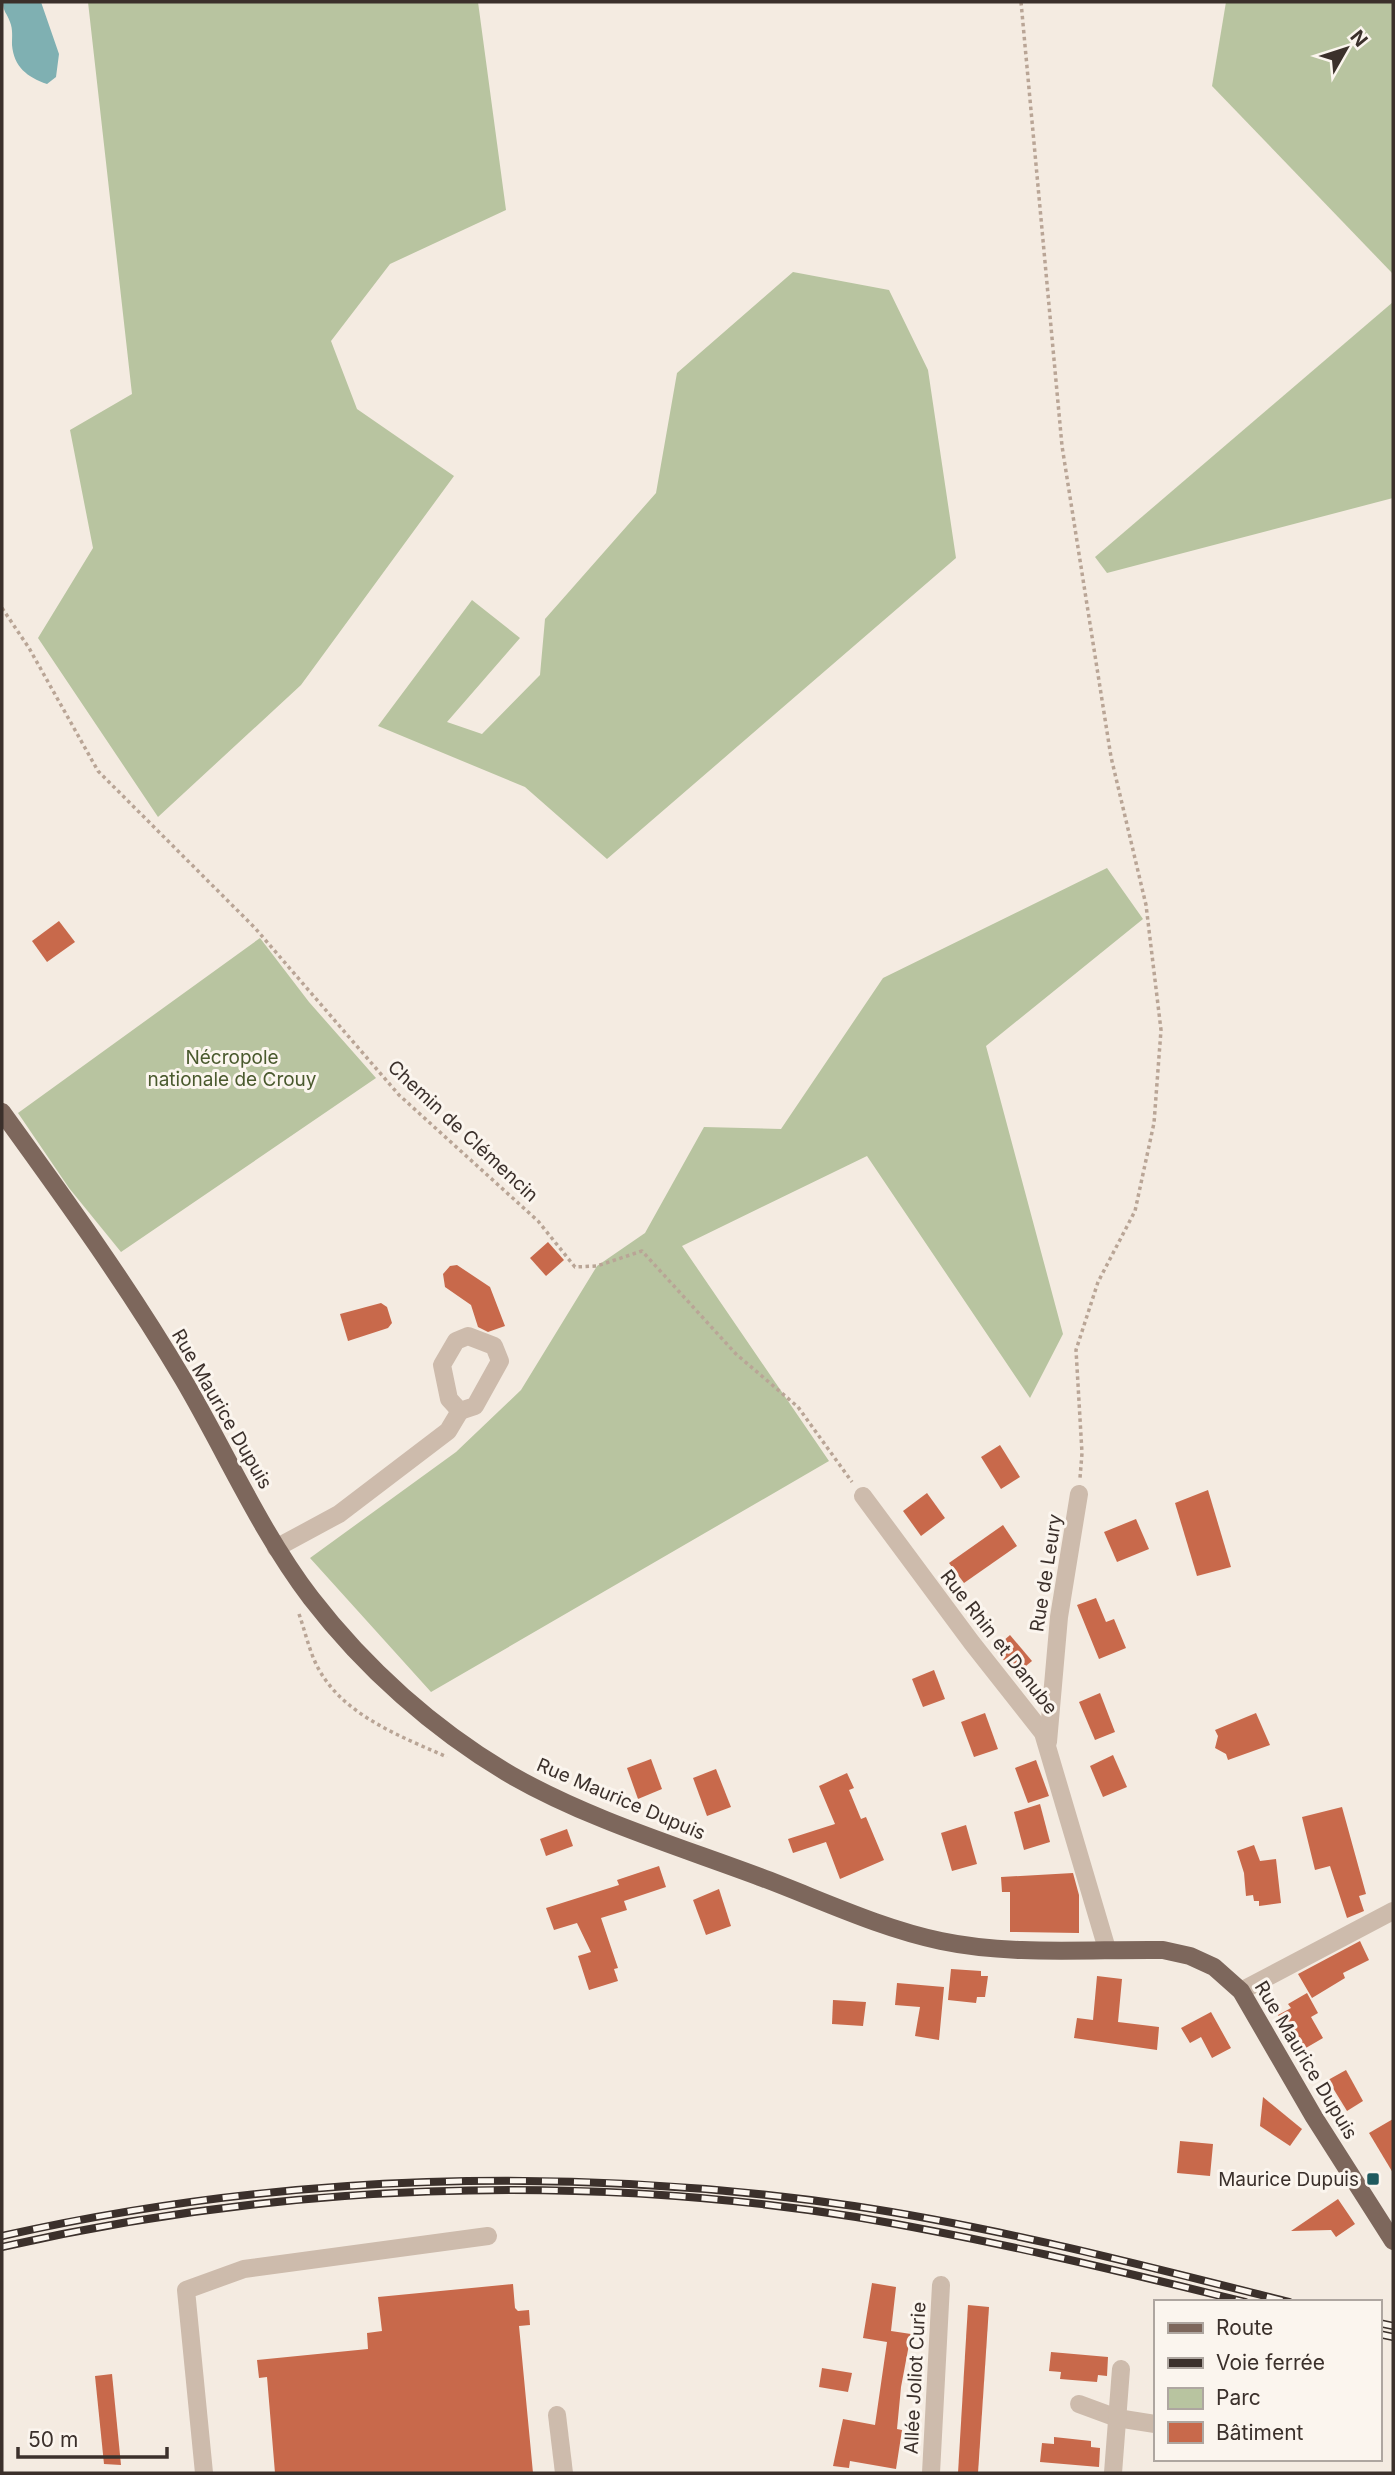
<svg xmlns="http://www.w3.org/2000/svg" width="1395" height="2475" viewBox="0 0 1395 2475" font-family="Inter,sans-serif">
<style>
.green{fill:#b8c4a0}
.water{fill:#7fb0b2}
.building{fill:#c8694b}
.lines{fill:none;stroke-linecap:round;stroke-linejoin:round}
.path{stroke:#b9a596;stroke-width:3.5;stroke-dasharray:3.5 3.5;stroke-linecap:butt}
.minor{stroke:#cdbbac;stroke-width:18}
.major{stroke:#7d675c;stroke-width:18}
.rail-casing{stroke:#3b302b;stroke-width:8}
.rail{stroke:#fbf5ee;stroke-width:5;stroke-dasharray:16;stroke-linecap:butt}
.poi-dot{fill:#1f5a5e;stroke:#fbf5ee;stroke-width:2.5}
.labels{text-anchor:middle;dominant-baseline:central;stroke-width:6;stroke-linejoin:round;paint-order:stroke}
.park-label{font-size:19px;fill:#4a5a2e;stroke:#fbf5ee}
.street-label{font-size:19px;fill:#3b302b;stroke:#fbf5ee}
.poi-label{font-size:19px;fill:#3b302b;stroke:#fbf5ee;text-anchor:end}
</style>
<rect width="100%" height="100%" fill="#f4ebe1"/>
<g class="green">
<path d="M88,2H478L506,210L390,264L331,341L357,409L454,476L301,685L158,817L38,638L93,548L70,430L132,394Z"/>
<path d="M1226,2H1393V274L1212,86Z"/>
<path d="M793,272L889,290L928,370L956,558L607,859L525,787L378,726L472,600L520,638L447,722L482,734L540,675L545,619L656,493L677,373Z"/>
<path d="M1393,302V498L1107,573L1095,557Z"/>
<path d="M1107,868L1143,919L986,1046L1063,1334L1030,1398L867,1156L682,1246L829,1461L431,1692L310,1558L456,1452L521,1390L597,1266L645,1233L704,1127L781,1129L883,978Z"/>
<path d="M260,938L309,1002L376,1078L121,1252L69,1188L18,1113Z"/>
</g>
<path class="water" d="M3,2H41L59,54L56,77L47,84C27,77 14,67 12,45C12,37 13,29 10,22C7,13 3,12 3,2Z"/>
<g class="building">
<path d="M59,921L75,942L47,962L32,941Z"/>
<path d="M548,1242L564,1260L546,1276L530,1258Z"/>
<path d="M457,1265L490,1287L505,1326L488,1332L478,1327L471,1305L445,1287L443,1274L450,1266Z"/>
<path d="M381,1303L387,1307L392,1323L388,1328L348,1341L340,1314Z"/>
<path d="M1000,1445L1020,1477L1001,1489L981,1457Z"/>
<path d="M1208,1490L1231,1567L1197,1576L1175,1503Z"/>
<path d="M927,1493L945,1518L921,1536L903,1511Z"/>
<path d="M1136,1519L1149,1549L1117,1562L1104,1532Z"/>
<path d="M1003,1525L1017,1546L964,1583L949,1563Z"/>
<path d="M1096,1598L1106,1622L1114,1619L1126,1648L1099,1659L1077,1605Z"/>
<path d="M1010,1635L1032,1661L1016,1674L994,1649Z"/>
<path d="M934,1670L945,1699L923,1707L912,1679Z"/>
<path d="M1100,1693L1115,1732L1095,1740L1079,1702Z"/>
<path d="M985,1713L998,1749L974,1757L961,1722Z"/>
<path d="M1256,1713L1270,1745L1228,1760L1226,1754L1215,1748L1218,1736L1215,1730Z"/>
<path d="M1113,1755L1127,1787L1103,1797L1090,1766Z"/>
<path d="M651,1759L662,1789L638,1799L627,1768Z"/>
<path d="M1036,1760L1049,1796L1028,1803L1015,1768Z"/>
<path d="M716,1769L731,1807L707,1816L693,1778Z"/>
<path d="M847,1773L854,1788L849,1790L861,1819L866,1817L884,1860L840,1879L826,1842L793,1853L788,1839L835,1824L819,1786Z"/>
<path d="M1040,1804L1050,1842L1024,1850L1014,1812Z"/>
<path d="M1342,1807L1366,1894L1359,1896L1364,1911L1347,1918L1330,1866L1315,1870L1302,1817Z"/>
<path d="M966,1825L977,1864L952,1871L941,1833Z"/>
<path d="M567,1829L573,1846L546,1856L540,1839Z"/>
<path d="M1254,1845L1260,1861L1276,1859L1281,1903L1259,1906V1901H1254L1253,1895L1246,1896L1244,1873L1237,1851Z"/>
<path d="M659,1866L666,1887L624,1901L627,1910L601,1918L618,1968L614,1969L618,1981L589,1990L578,1956L591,1952L577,1923L554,1930L546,1908L619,1885L617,1880Z"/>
<path d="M1073,1873L1079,1895V1933L1010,1932V1892H1002L1001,1877Z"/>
<path d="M719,1889L731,1926L706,1935L693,1900Z"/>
<path d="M1360,1941L1369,1960L1343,1973L1345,1978L1312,1998L1298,1974Z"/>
<path d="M951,1969L981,1971V1976H988L985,1997H977L976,2003L948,2000Z"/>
<path d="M1097,1976L1122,1979L1118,2022L1159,2027L1157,2050L1074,2038L1077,2018L1093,2020Z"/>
<path d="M897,1983L944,1987L939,2040L915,2036L920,2007L895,2005Z"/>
<path d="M1307,1993L1318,2013L1311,2017L1323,2038L1299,2052L1278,2015L1291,2008L1288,2004Z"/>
<path d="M833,2000L866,2002L863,2026L832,2024Z"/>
<path d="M1211,2012L1231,2048L1212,2058L1201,2037L1190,2043L1181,2028Z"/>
<path d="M1346,2070L1363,2101L1347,2111L1328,2080Z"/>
<path d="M1263,2097L1302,2129L1290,2146L1260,2126Z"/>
<path d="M1393,2119V2173L1369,2133Z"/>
<path d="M1180,2141L1213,2144L1210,2176L1177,2173Z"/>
<path d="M1338,2199L1355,2224L1336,2237L1331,2230L1291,2231Z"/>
<path d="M872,2283L896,2287L891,2331L911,2334L901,2387L897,2429L902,2430L896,2469L850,2461L849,2468L833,2466L843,2419L875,2425L887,2342L863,2338Z"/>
<path d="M513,2284L515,2308L518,2311L529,2310L530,2325L519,2326L533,2473H275L267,2377L259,2378L257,2360L368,2349L367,2333L382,2331L378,2297Z"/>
<path d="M968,2305L989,2307L978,2473H958Z"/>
<path d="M1051,2352L1108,2357L1107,2376L1098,2375L1097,2382L1060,2379L1061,2372L1049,2371Z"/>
<path d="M822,2368L852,2373L848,2392L819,2387Z"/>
<path d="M112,2374L121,2465L104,2464L95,2376Z"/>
<path d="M1054,2437L1091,2441V2447L1100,2448L1099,2467L1040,2462L1042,2443L1054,2444Z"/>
</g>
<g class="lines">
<g class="path">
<path d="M1021,2L1062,446L1111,757L1146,905L1161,1030L1154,1123L1135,1211L1098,1282L1076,1350L1082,1453L1080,1478"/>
<path d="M2,608L29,648L98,771L255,928L399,1095L538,1221L575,1267L597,1266L642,1251L736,1354L798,1407L852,1482"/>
<path d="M299,1614C305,1631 309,1650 317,1666C342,1715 400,1736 447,1757"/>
</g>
<g class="minor">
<path d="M468,1336L494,1346L500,1361L475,1406L460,1411L449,1399L442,1365L456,1341Z"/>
<path d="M863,1496L972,1643L1043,1733L1107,1949"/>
<path d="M276,1548L339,1514L448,1431L460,1411"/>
<path d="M1048,1742L1059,1617L1079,1494"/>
<path d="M1241,1991L1393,1911"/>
<path d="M1079,2404L1117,2418L1155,2424"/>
<path d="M557,2415L564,2473"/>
<path d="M204,2473L186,2290L244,2269L488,2236"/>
<path d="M931,2473L941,2285"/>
<path d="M1113,2473L1121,2369"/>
</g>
<path class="major" d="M2,1112C65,1199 128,1286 183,1379C226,1452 260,1531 311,1598C365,1668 434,1730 511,1775C588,1819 677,1846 760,1877C819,1899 879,1928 941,1941C1012,1956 1091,1949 1163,1950L1190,1956L1214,1967L1241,1991L1314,2117L1393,2241"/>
<g class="rail-casing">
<g id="rail">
<path d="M2,2236C281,2173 572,2165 854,2206C1001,2228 1145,2266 1289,2302"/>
<path d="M2,2247C279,2184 575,2172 856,2217C987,2239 1116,2270 1245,2302"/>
<path d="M1379,2323L1393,2326"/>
<path d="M1379,2334L1393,2337"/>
</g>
</g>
<use href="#rail" class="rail"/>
</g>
<rect class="poi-dot" x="1366" y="2172" width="14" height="14" rx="3.5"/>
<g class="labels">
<g class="park-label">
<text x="232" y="1057">Nécropole<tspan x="232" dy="22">nationale de Crouy</tspan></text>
</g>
<g class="street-label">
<text transform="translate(463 1131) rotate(43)">Chemin de Clémencin</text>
<text transform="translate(222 1409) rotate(60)">Rue Maurice Dupuis</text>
<text transform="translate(1046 1573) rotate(-81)">Rue de Leury</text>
<text transform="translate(999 1642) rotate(52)">Rue Rhin et Danube</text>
<text transform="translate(621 1799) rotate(23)">Rue Maurice Dupuis</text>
<text transform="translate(1306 2060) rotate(59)">Rue Maurice Dupuis</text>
<text transform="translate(915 2378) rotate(-87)">Allée Joliot Curie</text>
</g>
<g class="poi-label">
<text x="1359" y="2179">Maurice Dupuis</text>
</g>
</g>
<rect width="1395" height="2475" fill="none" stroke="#3b302b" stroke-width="7"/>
<rect x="1154" y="2300" width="228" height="161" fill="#fbf5ee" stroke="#aea6a0" stroke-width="2"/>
<rect x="1168" y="2323" width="35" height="10" fill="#7d675c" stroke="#aea6a0" stroke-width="2"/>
<text x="1216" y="2335" font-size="21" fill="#3b302b">Route</text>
<rect x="1168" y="2358" width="35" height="10" fill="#3b302b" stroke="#aea6a0" stroke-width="2"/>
<text x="1216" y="2370" font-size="21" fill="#3b302b">Voie ferrée</text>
<rect x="1168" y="2388" width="35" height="21" fill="#b8c4a0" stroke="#aea6a0" stroke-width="2"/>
<text x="1216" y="2405" font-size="21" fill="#3b302b">Parc</text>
<rect x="1168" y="2422" width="35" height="21" fill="#c8694b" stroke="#aea6a0" stroke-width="2"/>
<text x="1216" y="2440" font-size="21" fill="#3b302b">Bâtiment</text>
<g transform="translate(1346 49) rotate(51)" stroke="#fbf5ee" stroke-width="5" paint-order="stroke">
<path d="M0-5L12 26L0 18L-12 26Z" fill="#3b302b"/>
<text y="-10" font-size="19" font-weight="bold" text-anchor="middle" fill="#3b302b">N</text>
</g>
<path d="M18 2447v10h149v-10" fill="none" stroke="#3b302b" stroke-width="3.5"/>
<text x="28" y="2447" font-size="21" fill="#3b302b" stroke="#fbf5ee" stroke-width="5" paint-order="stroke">50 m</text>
</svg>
